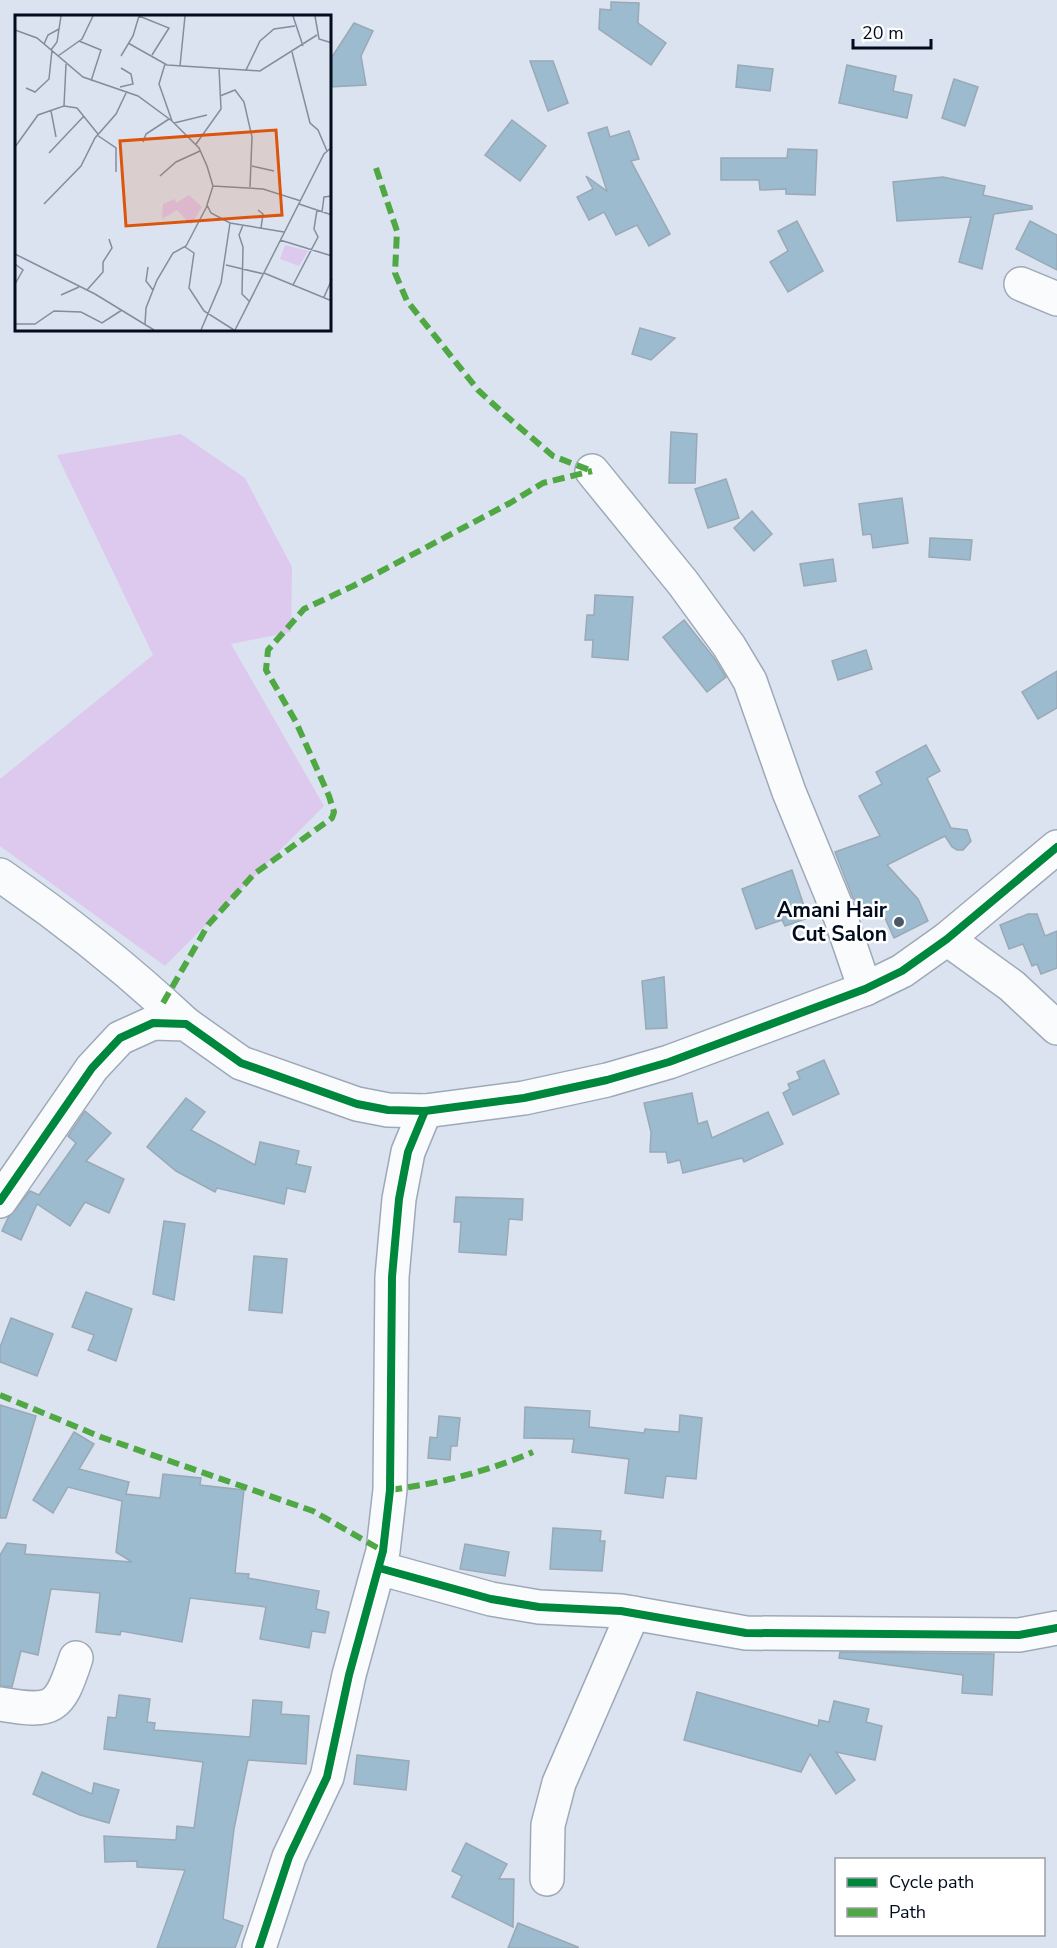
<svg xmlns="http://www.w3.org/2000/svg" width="1057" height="1948" viewBox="0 0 1057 1948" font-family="'Nunito Sans',sans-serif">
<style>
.green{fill:#ddc9ee}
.building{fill:#9dbbce;stroke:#99a9b6;stroke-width:1.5}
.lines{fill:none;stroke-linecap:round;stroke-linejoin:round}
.minor-casing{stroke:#9ea9b8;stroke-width:36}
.minor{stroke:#fafbfd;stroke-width:33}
.quiet{stroke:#4fa843;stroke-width:6;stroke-dasharray:12 6;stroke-linecap:butt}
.cycleway-casing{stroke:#fff;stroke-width:11}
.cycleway{stroke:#00873e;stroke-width:8}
.poi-dot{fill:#4e5768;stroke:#fff;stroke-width:2}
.labels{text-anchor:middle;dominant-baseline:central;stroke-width:5;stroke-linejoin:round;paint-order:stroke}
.poi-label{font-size:21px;font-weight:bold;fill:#020c1f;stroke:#fff;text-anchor:end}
.inset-road{fill:none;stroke:#848d9c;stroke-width:1.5}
.view{fill:#dc550d;fill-opacity:0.15;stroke:#dc550d;stroke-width:3}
.inset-edge{fill:none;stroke:#020c1f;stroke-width:3}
</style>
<rect width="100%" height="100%" fill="#dbe3f0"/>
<path class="green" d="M181,434L245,478L292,567L291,632L231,644L324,806L165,966L0,846V779L153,655L57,455Z"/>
<g class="building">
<path d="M611,2L639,3L638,23L666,43L651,65L599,29L600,9L611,10Z"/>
<path d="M354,23L373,31L361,56L366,85L330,87V60Z"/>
<path d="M530,61H553L568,103L548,111Z"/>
<path d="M738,65L773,69L770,91L736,87Z"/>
<path d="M847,65L896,76L893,91L912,95L907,118L839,103Z"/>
<path d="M954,79L978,87L965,126L942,118Z"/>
<path d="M512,120L546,146L520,181L485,155Z"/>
<path d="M607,127L610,137L629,131L639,159L631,161L670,234L649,246L637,225L616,235L604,212L589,220L577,197L593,189L586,176L607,191L588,133Z"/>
<path d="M788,149L817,150L815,195L786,194V189L760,190L759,180H721V158H787Z"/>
<path d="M943,177L985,186L983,195L1032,206V209L994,214L982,269L959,262L971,217L897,221L893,182Z"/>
<path d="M797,221L823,271L788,292L770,262L788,251L778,231Z"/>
<path d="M1030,221L1057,235V270L1016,249Z"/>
<path d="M640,328L675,338L651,360L632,354Z"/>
<path d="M671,432L697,434L695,483H669Z"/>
<path d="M726,479L739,518L708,528L695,489Z"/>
<path d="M902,498L908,543L873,548L871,534L863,535L859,504Z"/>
<path d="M752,511L772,534L754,551L734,528Z"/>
<path d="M930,538L972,540L970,560L929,557Z"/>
<path d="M833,559L836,581L804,586L800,564Z"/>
<path d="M595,595L633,597L628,660L592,657L593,640H585L587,615H594Z"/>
<path d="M684,620L714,658L726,677L707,692L663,637Z"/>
<path d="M866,650L872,669L838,680L832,661Z"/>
<path d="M1057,671V708L1038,719L1022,692Z"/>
<path d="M926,745L940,771L927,778L951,828L967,830L971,841L963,850H957L952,847L945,836L887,865L918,899L928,921L894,938L880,907L866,917L853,898L835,852L880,836L859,796L882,784L876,772Z"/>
<path d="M792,870L808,918L785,926L782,920L756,929L742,889Z"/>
<path d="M1028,914H1037L1045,936L1057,931V968L1041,974L1037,964L1032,966L1023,944L1009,949L1000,925Z"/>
<path d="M664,977L667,1028L646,1029L642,981Z"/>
<path d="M824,1060L839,1094L793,1115L783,1093L790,1089L788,1084L800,1079L797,1072Z"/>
<path d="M692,1093L698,1124L707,1121L712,1138L768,1112L783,1144L744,1162L742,1158L683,1173L680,1160L668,1163L666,1152H650L651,1132L644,1103Z"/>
<path d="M186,1098L205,1112L191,1130L255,1165L260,1142L299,1151L296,1164L311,1167L305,1192L287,1188L284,1204L217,1188L215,1192L176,1171L147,1147Z"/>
<path d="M85,1111L111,1133L86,1161L124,1179L109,1213L85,1202L70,1226L37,1204L21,1240L2,1231L8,1218L30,1191L39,1195L76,1143L68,1136Z"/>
<path d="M456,1197L523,1199L522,1220L509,1219L506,1255L459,1252L461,1222H454Z"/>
<path d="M164,1221L185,1224L174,1300L153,1294Z"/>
<path d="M254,1256L287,1259L282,1313L249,1310Z"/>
<path d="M86,1292L132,1309L116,1361L88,1350L94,1335L72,1327Z"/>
<path d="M11,1318L53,1334L37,1376L0,1362V1347Z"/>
<path d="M0,1405L36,1416L6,1518H0Z"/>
<path d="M525,1407L590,1411L589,1427L644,1433L645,1429L679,1432L680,1415L702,1418L696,1479L666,1476L663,1498L625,1493L629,1459L572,1452L574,1439L524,1438Z"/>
<path d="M439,1416L460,1418L457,1446H451L450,1460L428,1458L430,1437L437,1438Z"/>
<path d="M74,1432L94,1444L79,1469L129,1482L126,1494L160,1498L163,1474L201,1478L200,1485L244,1490L235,1573L249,1574L248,1578L319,1591L316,1609L329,1612L325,1633L312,1631L309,1648L260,1639L266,1607L190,1598L182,1642L121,1631L120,1635L96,1632L100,1593L51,1589L38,1655L21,1651L12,1687L0,1686V1555L7,1543L26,1545L25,1554L132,1562L116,1552L122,1501L68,1487L53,1513L33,1500Z"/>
<path d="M553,1528L601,1531L600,1541H605L602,1571L550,1569Z"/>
<path d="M465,1544L509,1552L505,1576L460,1569Z"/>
<path d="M840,1652L994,1654L992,1695L962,1693L963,1675L839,1658Z"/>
<path d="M697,1692L818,1726L819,1720L829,1722L834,1701L869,1709L866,1722L882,1726L875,1760L836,1752L855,1780L836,1794L810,1754L801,1772L684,1740Z"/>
<path d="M119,1695L150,1699L147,1722L155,1723L154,1730L250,1737L253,1700L282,1702L281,1714L309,1716L306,1764L248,1760L234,1829L223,1919L243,1926L235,1948H157L185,1870L137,1867V1861L105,1862L104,1836L176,1840L177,1826L194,1828L203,1762L104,1749L108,1717L116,1718Z"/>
<path d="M357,1755L409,1761L406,1790L354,1784Z"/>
<path d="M42,1772L92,1794L94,1783L119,1790L109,1823L80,1815L33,1794Z"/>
<path d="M466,1843L507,1864L499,1879H514L513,1927L452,1897L462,1876L452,1871Z"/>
<path d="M518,1923L578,1947V1948H508Z"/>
</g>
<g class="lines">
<g class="minor-casing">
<g id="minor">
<path d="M1021,284L1057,299"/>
<path d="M592,471L683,583L729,646L750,681L789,792L840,916L865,989"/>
<path d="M0,875C66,920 127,969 186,1024"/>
<path d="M947,939L1012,986L1057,1028"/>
<path d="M0,1201L92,1068L120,1038L153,1023L186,1024L241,1063L357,1104L388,1110L425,1111L524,1098L607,1080L669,1062L865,989L902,971L947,939L1057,847"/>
<path d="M379,1568L491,1599L539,1607L621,1611L746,1633L1019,1635L1057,1628"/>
<path d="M0,1704C54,1713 59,1710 76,1658"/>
<path d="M547,1879L548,1825L559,1783L633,1613"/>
<path d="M259,1948L289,1857L327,1777L349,1675L383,1551L390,1490L392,1277L399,1199L408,1152L425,1111"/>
</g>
</g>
<use href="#minor" class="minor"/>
<g class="quiet">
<path d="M376,168L397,231L395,273L407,301L478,390L504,414L553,456L592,471"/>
<path d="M163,1003L208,925L254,874L332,818L334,812L329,796L296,722L266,670L268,650L304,609L353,586L510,503L543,483L592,471"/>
<path d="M0,1395L101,1437L313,1511L383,1551"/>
<path d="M390,1490C441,1483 486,1472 533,1452"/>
</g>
<g class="cycleway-casing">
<g id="cycleway">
<path d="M0,1201L92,1068L120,1038L153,1023L186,1024L241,1063L357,1104L388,1110L425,1111L524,1098L607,1080L669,1062L865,989L902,971L947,939L1057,847"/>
<path d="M379,1568L491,1599L539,1607L621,1611L746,1633L1019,1635L1057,1628"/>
<path d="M259,1948L289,1857L327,1777L349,1675L383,1551L390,1490L392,1277L399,1199L408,1152L425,1111"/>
</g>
</g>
<use href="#cycleway" class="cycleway"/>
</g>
<circle class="poi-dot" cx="899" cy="922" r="6"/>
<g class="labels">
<g class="poi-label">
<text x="887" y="910">Amani Hair<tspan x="887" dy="24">Cut Salon</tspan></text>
</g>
</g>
<g transform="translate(15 15)">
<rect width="316" height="316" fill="#dbe3f0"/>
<path d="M174,180L187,192L176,210L162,195L147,204L148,189L160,184L161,188ZM270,230L293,236L284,251L265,244Z" fill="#ddc9ee"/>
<path class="inset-road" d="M124,1L154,13L137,40M278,1L288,31M300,1L304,24L317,28M0,15L22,23L68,62L123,81L157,106L184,133L192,151L198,171L192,190L196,198L215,208L269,217M64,26L86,35L76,66M113,28L152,50L245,56L302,20M29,29L33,20L44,14M36,35L42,27L46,1M277,37L295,108L303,115L312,136M43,41L67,24L78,1M106,41L118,21L124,1M150,49L144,69L157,106M165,51L170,1M231,55L245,26L259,14L280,11M105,72L118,69L116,59L106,53M11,73L20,77L34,64L37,35M205,81L220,75L229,87L237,122L235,172M49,91L62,93L83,119M36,96L41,122M159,108L192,100M82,120L101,133V157M128,127L131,119L154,104M181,129L206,94L204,53M0,132L23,100L49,91L51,49M34,138L69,101M237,151L259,156M145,161L161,147L185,136M198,171L248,174L286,186M29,189L66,151L80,123L101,99L112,76M284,189L317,200M243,195L248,199L246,213M307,197L309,182L317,181M228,210L224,220L228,232L227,279L235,287M265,225L317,241M170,232L179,238L174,273L189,296L219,315M0,239L80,279L139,315M0,249L8,255L0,269M211,250L249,259M133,252L131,266L138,275M249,258L317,286M278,270L303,222L299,214L302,195M72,275L88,257V247L97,233L94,224M46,280L64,272M309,282L317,264M0,309H20L39,296L66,297L87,308L107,295M130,309L131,293L142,265L158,238L171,231L192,191M186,315L206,268L215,208M220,315L309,139L317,132"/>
<path class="view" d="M261,115L267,200L111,211L105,126Z"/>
<rect width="316" height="316" class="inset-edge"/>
</g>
<rect x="835" y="1858" width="210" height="78" fill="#ffffff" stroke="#9a9ea5" stroke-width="1.5"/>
<rect x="847" y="1878" width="30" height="9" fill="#00873e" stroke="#9a9ea5" stroke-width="1.5"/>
<text x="889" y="1888" font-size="18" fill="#020c1f">Cycle path</text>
<rect x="847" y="1908" width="30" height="9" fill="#4fa843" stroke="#9a9ea5" stroke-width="1.5"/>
<text x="889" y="1918" font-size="18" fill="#020c1f">Path</text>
<path d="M853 39v9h78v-9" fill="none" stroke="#020c1f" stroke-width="3"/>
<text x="862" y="39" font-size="18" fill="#020c1f" stroke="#ffffff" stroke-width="4.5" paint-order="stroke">20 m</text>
</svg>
